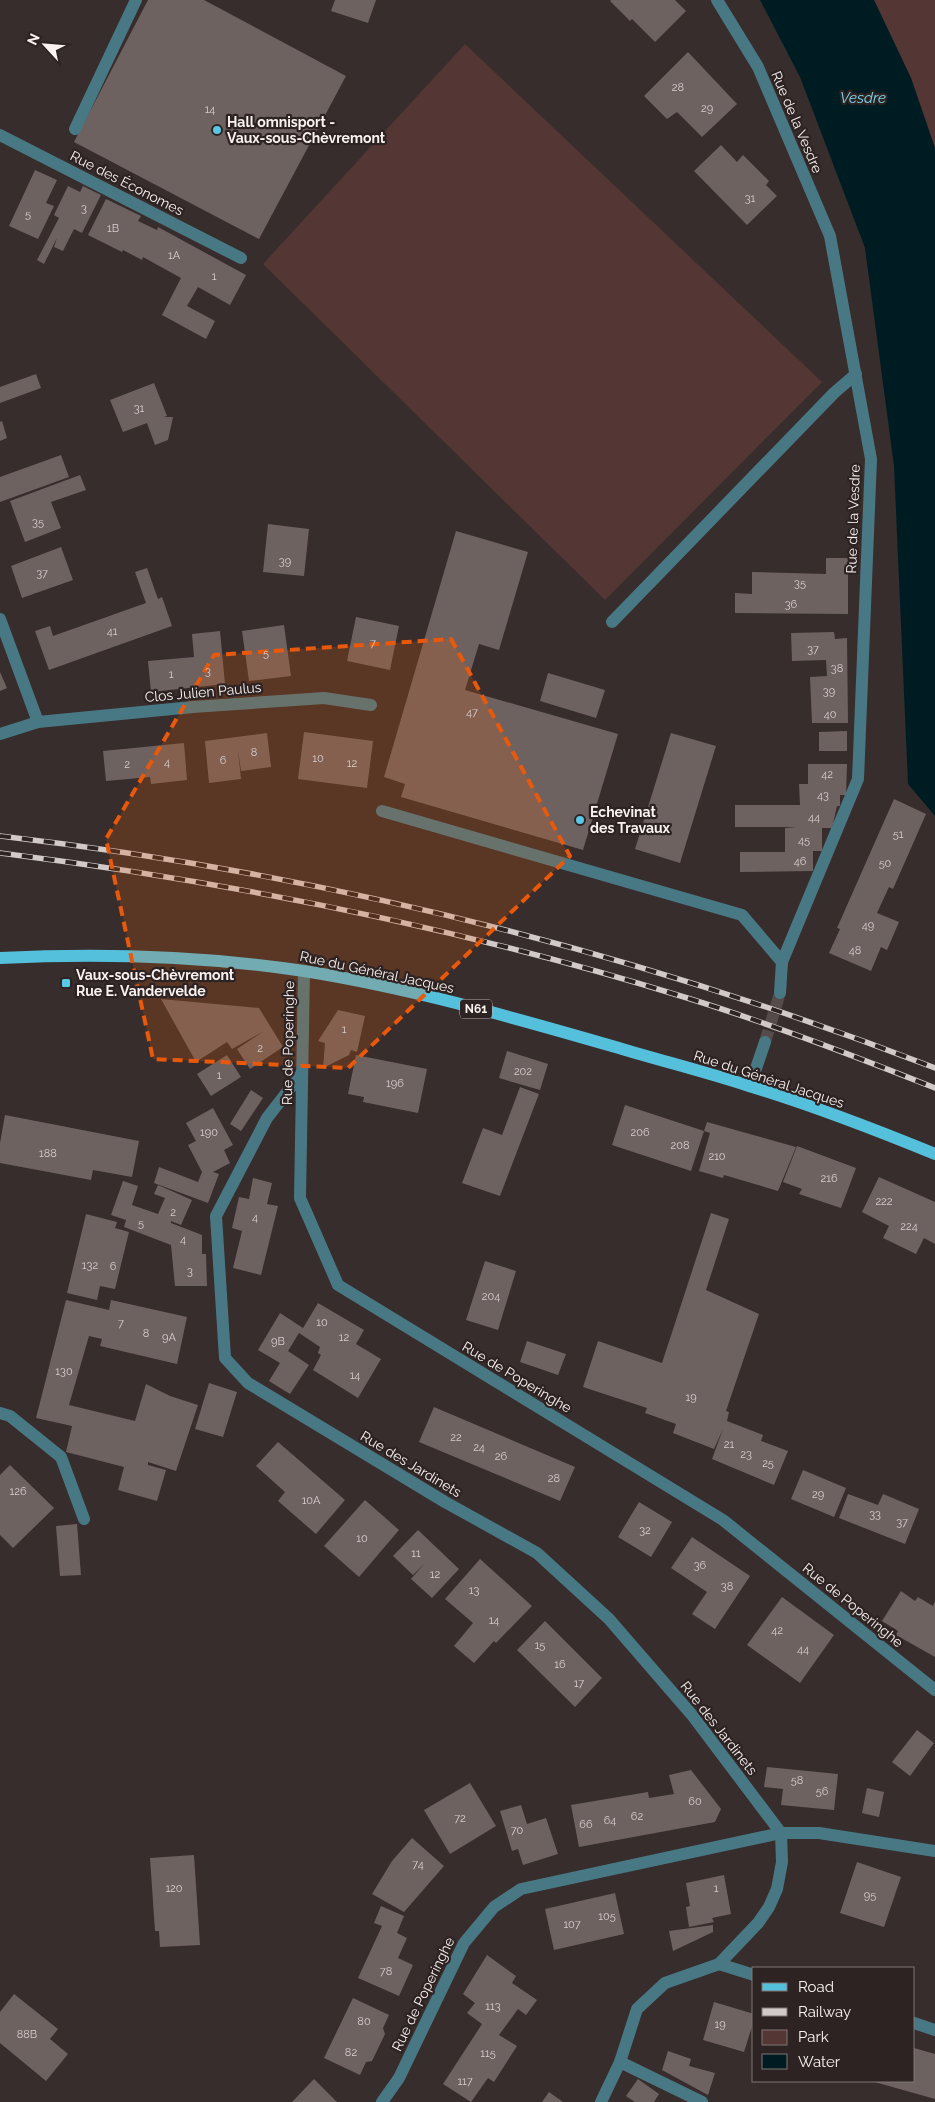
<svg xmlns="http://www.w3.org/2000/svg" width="935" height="2102" viewBox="0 0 935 2102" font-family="Raleway,sans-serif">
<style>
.green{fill:#543634}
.water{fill:#001c23}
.building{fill:#6e6261}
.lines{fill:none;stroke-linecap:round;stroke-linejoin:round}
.minor-tunnel{stroke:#544b4a;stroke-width:12;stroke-dasharray:12 6;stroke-linecap:butt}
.minor{stroke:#497885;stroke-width:12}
.major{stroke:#55c0db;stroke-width:12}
.rail-casing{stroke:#d1cac9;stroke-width:5.5}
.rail{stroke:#2d2322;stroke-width:4;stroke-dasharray:11;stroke-linecap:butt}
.marked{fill:#e8590c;fill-opacity:0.2;stroke:#e8590c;stroke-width:4;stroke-dasharray:10 6;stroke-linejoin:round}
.poi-dot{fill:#59c8e5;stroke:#2d2322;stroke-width:2}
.labels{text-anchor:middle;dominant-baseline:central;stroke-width:4.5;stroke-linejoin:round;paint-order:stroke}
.number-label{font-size:11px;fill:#d6cecd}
.shield{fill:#2d2322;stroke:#bcb4b3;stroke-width:1}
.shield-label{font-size:12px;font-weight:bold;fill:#f9f2f1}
.poi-label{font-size:14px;font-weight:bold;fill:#f9f2f1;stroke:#2d2322;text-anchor:start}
.street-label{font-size:14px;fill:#f9f2f1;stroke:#2d2322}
.water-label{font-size:15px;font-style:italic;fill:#7ed8f1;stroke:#2d2322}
</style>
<rect width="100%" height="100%" fill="#372d2c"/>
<g class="green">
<path d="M874,0H935V148L911,78Z"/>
<path d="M465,44L822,382L605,600L263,264Z"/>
</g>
<path class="water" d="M760,0H874L911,78L935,148V816L908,784L894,466L865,248L800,77Z"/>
<g class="building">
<path d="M148,0H204L346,76L259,239L74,142Z"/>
<path d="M335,0H376L368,23L331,11Z"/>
<path d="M611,0H675L686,11L655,42L632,19L630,21L610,1Z"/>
<path d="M688,52L737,104L702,137L677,112L667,119L644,96Z"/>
<path d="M721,145L737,162L743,155L769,181L766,185L777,196L747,225L694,171Z"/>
<path d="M35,170L57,180L46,203L54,206L38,239L9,226Z"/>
<path d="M68,186L80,192L83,186L101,195L82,233L74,229L63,251L54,247L57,238L44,264L37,260L59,218L54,215Z"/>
<path d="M106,199L141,216L138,221L157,230L158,227L246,275L230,305L198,287L187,306L215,321L206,339L162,315L181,278L143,257L142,260L123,250L122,252L88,235Z"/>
<path d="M36,374L41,388L0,403V387Z"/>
<path d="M154,383L167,416L164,417H173L168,440L155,445L147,423L123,432L110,400Z"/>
<path d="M2,421L7,438L0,441V422Z"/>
<path d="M61,455L69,477L0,502V477Z"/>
<path d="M80,475L86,490L51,502L61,528L25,542L10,501Z"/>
<path d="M268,524L309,529L304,576L263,572Z"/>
<path d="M456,531L528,552L499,650L479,644L465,690L618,734L583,850L401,797L405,784L384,777Z"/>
<path d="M61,547L73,580L22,598L11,566Z"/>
<path d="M826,558H848V614L735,613V593L752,594V572L826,574Z"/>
<path d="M147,568L158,599L162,597L172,626L49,670L35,631L50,626L53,636L146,603L135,572Z"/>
<path d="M356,617L399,626L390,670L347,661Z"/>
<path d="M284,625L291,676L249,681L242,631Z"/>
<path d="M220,631L225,684L151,692L148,661L194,657L192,634Z"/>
<path d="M834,632L835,639L847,638L848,723H812L810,677L827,676L826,660L792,661L791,633Z"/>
<path d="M0,672L7,688L0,691Z"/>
<path d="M548,673L605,690L596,718L540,701Z"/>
<path d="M847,731V751H819V732Z"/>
<path d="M304,732L373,741L367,788L298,779Z"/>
<path d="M267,733L271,767L241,771L238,750L241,779L209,783L205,741Z"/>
<path d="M671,733L716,746L680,863L635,849Z"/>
<path d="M184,743L187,780L151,784L150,777L106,781L103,751Z"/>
<path d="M808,764H847L846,795H840V806H837L832,828H822V851H813V871L740,872V852H785V828L797,827H735V805H800L799,784H808Z"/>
<path d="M894,799L926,814L893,889L889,887L877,913L899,922L887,950L881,947L871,971L829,953L840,929L837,928Z"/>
<path d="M161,999L259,1008L283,1047L250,1069L237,1049L264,1031L232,1049L227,1042L196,1062Z"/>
<path d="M338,1010L365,1016L357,1052L351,1050L349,1055L323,1068L325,1043L318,1041Z"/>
<path d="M507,1051L548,1064L540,1090L499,1078Z"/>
<path d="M227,1055L241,1077L211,1096L197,1074Z"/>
<path d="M356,1055L427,1069L418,1113L363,1102L364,1097L348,1094Z"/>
<path d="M520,1087L539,1094L500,1196L462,1183L483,1128L502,1135Z"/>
<path d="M251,1090L263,1098L241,1131L230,1124Z"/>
<path d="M625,1105L704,1131L691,1171L612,1145Z"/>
<path d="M213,1108L233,1145L224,1150L230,1163L213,1172L219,1174L208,1203L154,1183L159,1167L198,1182L202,1172L188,1145L196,1141L186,1123Z"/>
<path d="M5,1115L139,1141L132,1177L93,1170L91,1180L0,1163V1143Z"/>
<path d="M707,1122L796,1147L778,1191L724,1175L723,1178L699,1171L710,1133L704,1131Z"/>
<path d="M797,1146L856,1168L841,1208L799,1194L802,1189L783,1182Z"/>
<path d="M879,1177L935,1202V1244L924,1238L916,1254L883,1238L889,1226L862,1212Z"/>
<path d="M253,1178L272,1183L267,1204L278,1206L261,1275L233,1268L242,1231L232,1228L239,1197L249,1199Z"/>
<path d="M123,1181L138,1186L132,1205L158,1214L165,1198L154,1194L158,1185L192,1200L181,1225L171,1221V1223L202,1235V1254H206L207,1286H175L171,1245L124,1227L126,1220L111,1215Z"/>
<path d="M711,1213L729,1219L706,1290L759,1314L726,1411L729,1412L727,1421L763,1435L761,1441L788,1451L774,1485L712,1459L723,1429L714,1449L673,1433L676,1424L645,1413L647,1408L583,1387L598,1341L662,1363Z"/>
<path d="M86,1214L117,1222L115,1228L129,1232L115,1289L100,1286L97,1300L67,1293Z"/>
<path d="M485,1261L516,1271L498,1330L466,1320Z"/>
<path d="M66,1300L109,1310L111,1300L187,1317L177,1364L100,1346L102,1339L89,1336L69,1405L135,1421L146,1384L170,1396L198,1405L176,1471L148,1462V1465L166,1470L157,1501L118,1490L124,1467L66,1452L72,1426L36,1418Z"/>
<path d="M318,1303L364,1330L356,1344L381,1359L358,1398L313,1370L321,1355L318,1353L320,1347L299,1333L288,1351L309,1365L290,1394L269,1381L280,1363L258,1350L280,1313L303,1328Z"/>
<path d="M527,1341L566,1354L558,1375L520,1362Z"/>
<path d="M209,1383L237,1392L223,1437L195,1429Z"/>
<path d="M434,1407L575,1467L560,1501L419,1442Z"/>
<path d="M278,1442L345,1500L316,1534L278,1501L285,1492L256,1466Z"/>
<path d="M10,1465L54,1508L13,1548L0,1535V1475Z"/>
<path d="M803,1470L846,1488L834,1517L791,1499Z"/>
<path d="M848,1494L878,1505L883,1494L919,1509L905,1544L839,1518Z"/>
<path d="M365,1500L399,1530L359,1577L324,1546Z"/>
<path d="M639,1502L672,1522L651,1557L618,1537Z"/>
<path d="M77,1524L81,1575L60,1576L56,1526Z"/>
<path d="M418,1530L459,1569L432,1598L411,1579L425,1563L413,1575L393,1556Z"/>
<path d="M692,1537L750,1576L715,1629L692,1614L707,1592L671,1568Z"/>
<path d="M480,1559L532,1606L496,1643L494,1641L474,1663L454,1646L473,1623L445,1599Z"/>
<path d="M901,1591L915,1601L918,1597L933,1606L935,1601V1657L896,1635L898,1631L882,1621Z"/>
<path d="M782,1597L834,1635L800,1683L747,1645Z"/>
<path d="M545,1621L602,1678L575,1707L517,1650Z"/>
<path d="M917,1730L934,1743L910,1776L892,1762Z"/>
<path d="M767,1767L838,1774L834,1810L781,1805L783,1789L764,1787Z"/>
<path d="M691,1770L721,1809L715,1822L579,1847L571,1805L648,1792L649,1798L674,1794L669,1775Z"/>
<path d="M470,1783L496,1826L450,1854L424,1810Z"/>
<path d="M867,1788L884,1792L879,1817L862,1813Z"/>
<path d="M521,1805L527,1824L546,1818L558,1854L523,1865L518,1849L512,1851L500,1811Z"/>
<path d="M412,1838L444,1866L404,1912L372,1894L392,1861Z"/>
<path d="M194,1855L200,1945L160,1947L159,1931H155L150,1858Z"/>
<path d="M857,1862L901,1877L884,1927L840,1913Z"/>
<path d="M724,1875L731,1914L712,1918L714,1922L689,1927L686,1907L690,1906L686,1883Z"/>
<path d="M615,1893L624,1934L554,1950L545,1909Z"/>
<path d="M381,1906L404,1916L397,1933L407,1938L398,1958L413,1965L399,1996L358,1978L382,1926L374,1923Z"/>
<path d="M713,1925V1932L673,1951L669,1931Z"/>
<path d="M487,1955L516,1976L512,1983L537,2000L526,2015L518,2009L499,2035L517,2046L494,2082L488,2078L471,2102L443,2084L482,2024L467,2013L475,2003L463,1994Z"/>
<path d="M14,1994L58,2029L50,2039L68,2054L46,2081L0,2043V2012Z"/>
<path d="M353,1998L389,2015L383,2028L385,2034L372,2061L366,2062L360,2075L324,2058Z"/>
<path d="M714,2002L754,2014V2020L744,2052L703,2040Z"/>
<path d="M914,2048L935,2054V2099L871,2081H914Z"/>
<path d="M668,2051L691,2059L689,2066L715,2073L708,2095L662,2070Z"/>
<path d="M314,2079L337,2102H292Z"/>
<path d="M638,2079L659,2094L654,2102H635L626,2096Z"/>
<path d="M549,2092L563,2102H542Z"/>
</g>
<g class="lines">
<path class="minor-tunnel" d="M765,1042L780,993"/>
<g class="minor">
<path d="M717,0L758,67L830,236L871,459L858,779L782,962L780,993"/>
<path d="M75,129L136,0"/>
<path d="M0,135L241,258"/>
<path d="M0,619L38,722L0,734"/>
<path d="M612,622L834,393L856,374"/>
<path d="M38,722L193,707L324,698L371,705"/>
<path d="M382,811L742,915L782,962"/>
<path d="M304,971L300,1198L338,1285L723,1520L935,1690"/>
<path d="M302,1073L267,1118L216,1216L225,1358L248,1383L445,1502L537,1553L609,1619L692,1715L781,1833"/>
<path d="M750,1086L765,1042"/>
<path d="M0,1413L10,1416L61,1457L84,1519"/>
<path d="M719,1964L754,1975"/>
<path d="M914,2023L935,2030"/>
<path d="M620,2062L702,2102"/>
<path d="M382,2102L399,2078L464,1943L494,1907L521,1889L781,1833H819L935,1851"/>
<path d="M601,2102L620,2062L637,2009L665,1983L719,1964L758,1923L769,1907L777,1889L782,1862L781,1833"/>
</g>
<path class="major" d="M0,958C101,953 204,956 304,971C411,988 515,1018 619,1048C662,1061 706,1072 749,1086C812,1105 874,1129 935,1154"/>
<g class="rail-casing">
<g id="rail">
<path d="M0,836C319,873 635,952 935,1068"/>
<path d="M0,853C231,882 461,928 684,997C769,1023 852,1055 935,1088"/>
</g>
</g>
<use href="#rail" class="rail"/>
</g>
<path class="marked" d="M451,639L570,856L348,1068L153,1059L106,839L214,655Z"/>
<g class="poi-dot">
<circle cx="217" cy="130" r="5"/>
<circle cx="580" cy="820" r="5"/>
<rect x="61" y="978" width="10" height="10" rx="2.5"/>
</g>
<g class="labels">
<g class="number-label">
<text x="678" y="87">28</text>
<text x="707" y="108">29</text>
<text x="210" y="109">14</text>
<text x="750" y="198">31</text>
<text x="84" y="208">3</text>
<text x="28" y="214">5</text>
<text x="113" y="228">1B</text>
<text x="174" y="255">1A</text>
<text x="214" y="276">1</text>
<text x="139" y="408">31</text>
<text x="38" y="522">35</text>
<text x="285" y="561">39</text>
<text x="42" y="573">37</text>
<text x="800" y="583">35</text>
<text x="791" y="604">36</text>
<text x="112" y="631">41</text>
<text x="373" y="643">7</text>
<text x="813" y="649">37</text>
<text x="266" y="653">5</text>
<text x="837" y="668">38</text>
<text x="208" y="671">3</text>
<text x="171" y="674">1</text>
<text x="829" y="691">39</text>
<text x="472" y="712">47</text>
<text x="830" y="714">40</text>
<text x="254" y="752">8</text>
<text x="318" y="758">10</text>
<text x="223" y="760">6</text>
<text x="167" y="762">4</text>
<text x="352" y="763">12</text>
<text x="127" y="764">2</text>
<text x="827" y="774">42</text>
<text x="823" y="795">43</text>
<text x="814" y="817">44</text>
<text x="898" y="834">51</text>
<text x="804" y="840">45</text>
<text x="800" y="861">46</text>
<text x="885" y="863">50</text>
<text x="868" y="925">49</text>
<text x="855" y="950">48</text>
<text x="344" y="1029">1</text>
<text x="260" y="1048">2</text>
<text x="523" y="1071">202</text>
<text x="219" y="1075">1</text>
<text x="395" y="1083">196</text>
<text x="209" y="1132">190</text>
<text x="640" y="1132">206</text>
<text x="680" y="1145">208</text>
<text x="48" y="1153">188</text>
<text x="717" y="1156">210</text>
<text x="829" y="1178">216</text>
<text x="884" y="1201">222</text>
<text x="173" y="1212">2</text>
<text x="255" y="1217">4</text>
<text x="141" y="1223">5</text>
<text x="909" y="1226">224</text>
<text x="183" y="1239">4</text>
<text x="90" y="1265">132</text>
<text x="113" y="1266">6</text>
<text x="190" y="1271">3</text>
<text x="491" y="1296">204</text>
<text x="322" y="1322">10</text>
<text x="121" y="1323">7</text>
<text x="146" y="1333">8</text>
<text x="169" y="1337">9A</text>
<text x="344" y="1337">12</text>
<text x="278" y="1341">9B</text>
<text x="64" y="1371">130</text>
<text x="355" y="1375">14</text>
<text x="691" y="1397">19</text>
<text x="456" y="1437">22</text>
<text x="729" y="1444">21</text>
<text x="479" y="1447">24</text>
<text x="746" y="1454">23</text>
<text x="501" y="1456">26</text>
<text x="768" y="1463">25</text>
<text x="554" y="1478">28</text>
<text x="18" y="1491">126</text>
<text x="818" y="1494">29</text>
<text x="311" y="1500">10A</text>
<text x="875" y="1514">33</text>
<text x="902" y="1522">37</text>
<text x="645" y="1530">32</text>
<text x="362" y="1538">10</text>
<text x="416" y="1553">11</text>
<text x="700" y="1565">36</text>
<text x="435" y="1574">12</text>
<text x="727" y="1586">38</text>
<text x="474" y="1590">13</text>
<text x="494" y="1620">14</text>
<text x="777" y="1630">42</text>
<text x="540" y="1645">15</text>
<text x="803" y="1649">44</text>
<text x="560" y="1664">16</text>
<text x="579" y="1683">17</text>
<text x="797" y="1780">58</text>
<text x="822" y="1791">56</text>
<text x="695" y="1801">60</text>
<text x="637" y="1816">62</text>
<text x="460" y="1818">72</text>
<text x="610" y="1820">64</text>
<text x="586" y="1824">66</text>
<text x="517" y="1830">70</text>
<text x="418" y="1864">74</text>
<text x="174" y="1888">120</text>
<text x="716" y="1888">1</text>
<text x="870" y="1895">95</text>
<text x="607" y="1916">105</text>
<text x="572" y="1924">107</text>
<text x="386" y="1971">78</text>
<text x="493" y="2006">113</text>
<text x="364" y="2021">80</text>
<text x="720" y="2024">19</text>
<text x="27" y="2034">88B</text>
<text x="351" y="2052">82</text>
<text x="488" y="2053">115</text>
<text x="465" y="2081">117</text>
</g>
<rect class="shield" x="460" y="999.5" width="32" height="19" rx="4"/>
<g class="shield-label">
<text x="476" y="1009">N61</text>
</g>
<g class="poi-label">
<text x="227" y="122">Hall omnisport -<tspan x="227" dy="16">Vaux-sous-Chèvremont</tspan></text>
<text x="590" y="812">Echevinat<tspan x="590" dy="16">des Travaux</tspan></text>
<text x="76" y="975">Vaux-sous-Chèvremont<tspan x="76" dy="16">Rue E. Vandervelde</tspan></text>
</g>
<g class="street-label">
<text transform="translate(797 122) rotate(67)">Rue de la Vesdre</text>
<text transform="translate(127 183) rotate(27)">Rue des Économes</text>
<text transform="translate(853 519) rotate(-88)">Rue de la Vesdre</text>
<text transform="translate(203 692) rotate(-5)">Clos Julien Paulus</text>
<text transform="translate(377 972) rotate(12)">Rue du Général Jacques</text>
<text transform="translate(288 1043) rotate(-89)">Rue de Poperinghe</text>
<text transform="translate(769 1079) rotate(18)">Rue du Général Jacques</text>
<text transform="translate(517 1377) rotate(31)">Rue de Poperinghe</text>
<text transform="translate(411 1464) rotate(31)">Rue des Jardinets</text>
<text transform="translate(853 1605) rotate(39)">Rue de Poperinghe</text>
<text transform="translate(719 1728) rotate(52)">Rue des Jardinets</text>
<text transform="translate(423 1994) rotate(-64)">Rue de Poperinghe</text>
</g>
<g class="water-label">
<text x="863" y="98">Vesdre</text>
</g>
</g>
<rect x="752" y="1967" width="162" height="115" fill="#2d2322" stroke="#7f7675"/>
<rect x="762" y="1983" width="25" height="8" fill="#55c0db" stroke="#7f7675"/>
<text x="798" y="1992" font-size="15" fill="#f9f2f1">Road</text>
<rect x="762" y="2008" width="25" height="8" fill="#d1cac9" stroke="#7f7675"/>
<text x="798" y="2017" font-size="15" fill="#f9f2f1">Railway</text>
<rect x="762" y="2030" width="25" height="15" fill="#543634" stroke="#7f7675"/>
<text x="798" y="2042" font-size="15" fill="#f9f2f1">Park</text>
<rect x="762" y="2054" width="25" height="15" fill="#001c23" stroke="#7f7675"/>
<text x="798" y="2067" font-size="15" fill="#f9f2f1">Water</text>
<g transform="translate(45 45) rotate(296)" stroke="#2d2322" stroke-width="4" paint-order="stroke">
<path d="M0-4L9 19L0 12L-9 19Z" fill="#f9f2f1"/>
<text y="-8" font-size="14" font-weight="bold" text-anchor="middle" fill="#f9f2f1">N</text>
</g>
</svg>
